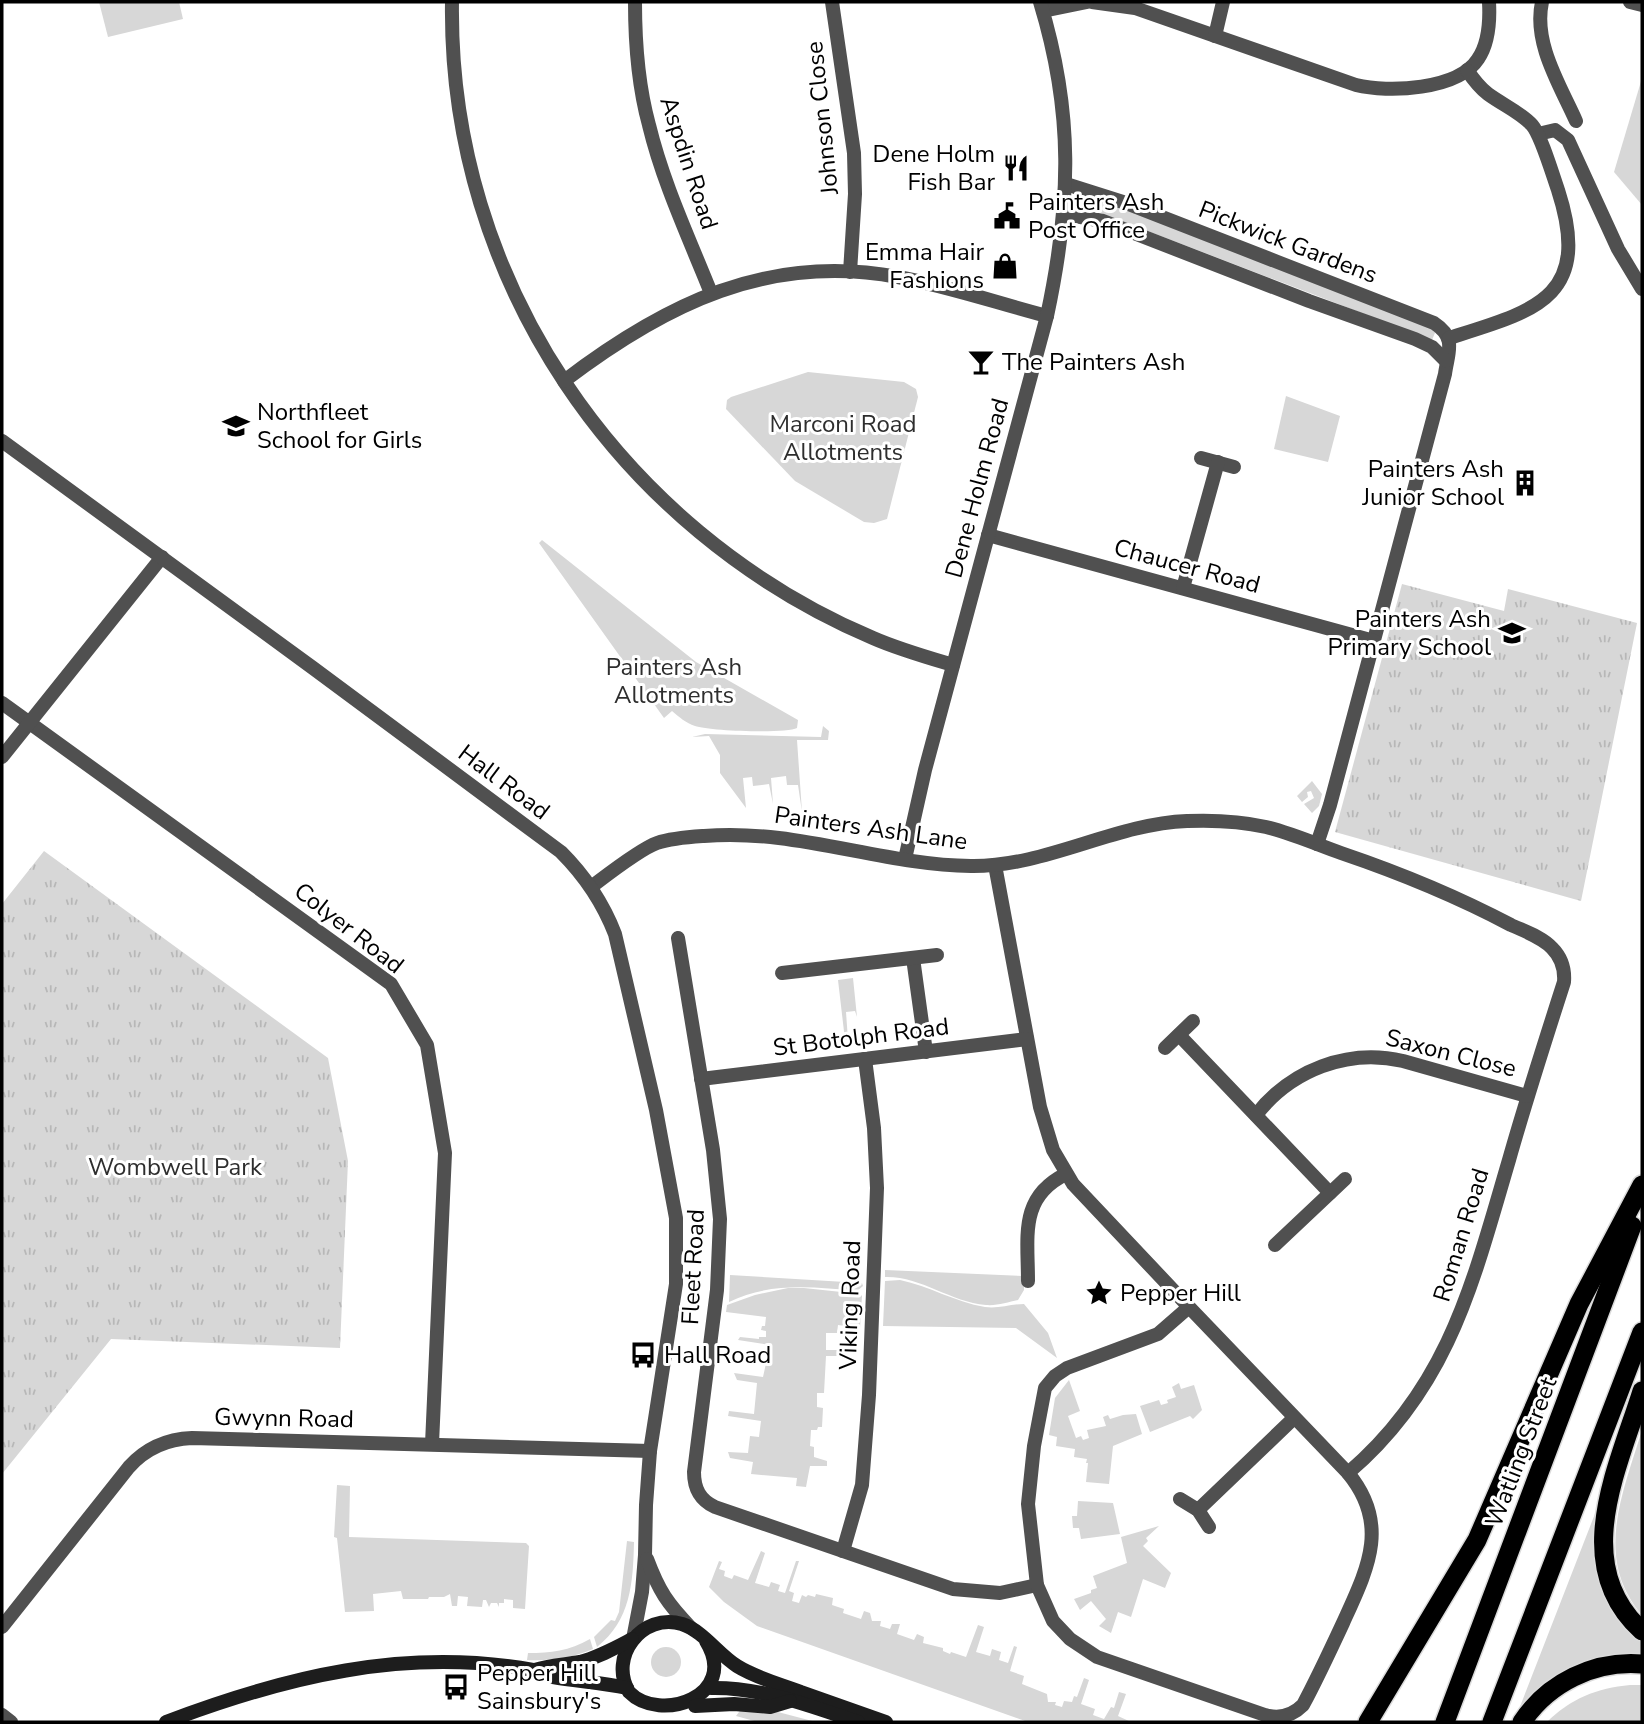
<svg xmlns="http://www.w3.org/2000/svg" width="1644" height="1724" viewBox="0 0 1644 1724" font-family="'Nunito Sans',sans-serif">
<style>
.green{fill:#d7d7d7}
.park{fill:url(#park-tufts)}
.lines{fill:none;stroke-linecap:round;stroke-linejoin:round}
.trunk-casing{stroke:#dbdbdb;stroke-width:22}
.minor{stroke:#505050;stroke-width:14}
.tertiary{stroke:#505050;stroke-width:14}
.secondary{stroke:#1d1d1d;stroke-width:14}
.trunk{stroke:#000;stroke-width:19}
.labels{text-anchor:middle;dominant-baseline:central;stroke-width:6;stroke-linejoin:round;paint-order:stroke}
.street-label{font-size:24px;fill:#000;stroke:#fff}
.poi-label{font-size:24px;fill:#000;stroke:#fff;text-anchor:start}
.park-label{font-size:24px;fill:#2e2e2e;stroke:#fff}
</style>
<defs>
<pattern id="park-tufts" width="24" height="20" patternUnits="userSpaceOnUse" patternTransform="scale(1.75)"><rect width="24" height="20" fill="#d7d7d7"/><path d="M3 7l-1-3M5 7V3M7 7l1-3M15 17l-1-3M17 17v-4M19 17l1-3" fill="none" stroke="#b7b7b7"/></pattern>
</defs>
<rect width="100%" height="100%" fill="#fff"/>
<g class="green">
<path d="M99,2H179L183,19L108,37Z"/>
<path d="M1642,78V205L1614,172Z"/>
<path d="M1082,190L1437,328L1432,340L1080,205Z"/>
<path d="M808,372L904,382L916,389L918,397L887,519L874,523L864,522L795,481L726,409L727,400L731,397Z"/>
<path d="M1286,396L1340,416L1328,462L1274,449Z"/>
<path d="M542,540L696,662L798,720L797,728C786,734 709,731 695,726C686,723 679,717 672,711L664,718L539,543Z"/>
<path d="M823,726L829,731L828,740H797L802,812L798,785H787L786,776L771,778L773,804L769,784L753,786L752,777L743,778L746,808L720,773V755L709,736L692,737L705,734L821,737Z"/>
<path d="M1312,781L1322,794L1319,806L1312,813L1304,804L1314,798L1311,791L1307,792L1308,797L1302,802L1297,796Z"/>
<path d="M853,978L857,1017L855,1011L846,1012L848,1040H845L838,980Z"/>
<path d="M885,1270L1024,1276V1290L1018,1300C1008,1302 997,1306 986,1305C950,1302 921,1276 885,1277Z"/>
<path d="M730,1275L862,1283L863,1286L857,1291C813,1287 769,1282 729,1302Z"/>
<path d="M900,1280C929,1286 955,1302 985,1307C998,1309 1011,1304 1024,1304L1048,1333L1057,1358L1016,1328L883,1326L885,1281Z"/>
<path d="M788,1288H804L860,1294L862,1296L860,1328L838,1325L837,1333H826V1350H846L847,1356H826L824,1393H817V1407L823,1408L822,1427H818L817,1430H811L810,1446L814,1447V1457L827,1461V1466H810L806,1487L796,1486L797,1478L751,1474L753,1462L730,1458L728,1452L748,1453L750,1436L759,1437L761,1421L728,1416L729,1411L754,1414L757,1383L737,1380L734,1373L763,1377L770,1345L738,1340L740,1337L759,1339V1337H766V1331L761,1330L762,1326H765L766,1317L726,1312L727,1305L755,1295Z"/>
<path d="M1069,1380L1080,1411L1068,1416L1076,1438L1081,1436L1083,1440L1089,1438L1087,1430L1106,1426L1103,1417L1108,1415L1110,1419L1123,1415L1136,1414L1142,1434L1113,1446L1109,1484L1086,1482L1088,1463H1086L1087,1459L1074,1457L1075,1449L1056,1446L1057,1437L1049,1435L1055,1398Z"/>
<path d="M1179,1383L1181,1389L1194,1385L1202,1410L1193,1419L1190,1416L1150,1432L1140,1406L1159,1400L1161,1405L1168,1403L1167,1400L1176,1397L1172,1387Z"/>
<path d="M1642,1430V1615C1593,1558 1623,1493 1642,1430Z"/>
<path d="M337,1485L350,1486L349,1537L526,1543L529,1546L525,1609L513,1608V1600L504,1599V1603H499V1607L497,1603H491L489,1607L486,1600H483L482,1607L467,1606L468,1597L458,1596L457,1606H452L450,1594L444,1597H429L428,1599H403L401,1591L373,1594L374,1611L345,1612L337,1538L334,1537Z"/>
<path d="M1605,1488L1598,1529L1642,1639V1659L1612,1660L1514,1722Z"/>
<path d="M1078,1501L1113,1503L1120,1534L1081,1539L1079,1528H1073L1072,1516H1077Z"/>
<path d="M1159,1526L1146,1538L1148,1541L1143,1546L1171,1573L1165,1588L1143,1579L1131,1617L1118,1612L1111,1633L1099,1626L1106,1619L1091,1601L1080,1610L1074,1599L1091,1593V1590L1097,1588L1093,1576L1127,1563L1121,1537Z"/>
<path d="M627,1541L634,1542C633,1583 631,1620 597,1647L594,1637L611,1620L615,1621L619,1612Z"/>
<path d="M761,1551L765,1553L755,1583L769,1587L771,1582L780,1585L778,1591L785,1593L796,1561H799L789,1591L794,1593L792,1601L799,1603L802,1595L806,1597L808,1595L815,1597L816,1594L833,1598L832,1605L844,1609L843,1613L861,1619L864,1611L870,1613L872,1621H881L880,1626L890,1629L892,1624H900L897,1634L914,1640L917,1634L924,1637L923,1643L943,1648V1651L950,1654L951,1652L966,1657L978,1625L984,1627L976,1652L990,1656L992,1649L1001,1652L999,1660L1008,1663L1014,1646L1017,1647L1010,1671L1024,1676L1022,1684L1047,1694L1048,1702H1056L1055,1705L1062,1707L1064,1701L1072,1702L1074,1696L1077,1697L1084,1678L1089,1680L1081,1704L1095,1709L1093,1715L1104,1719L1111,1707L1114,1708L1119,1692L1126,1694L1118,1716L1131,1722H1028L757,1626L724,1602L709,1587L719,1561L722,1562L719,1569L725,1571L724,1576L732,1579L734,1575L748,1580Z"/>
<path d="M590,1639L593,1649C572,1658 551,1661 527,1660L528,1653C551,1653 569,1651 590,1639Z"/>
<circle cx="666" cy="1662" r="15"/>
<path d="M1630,1685H1642V1722H1547C1570,1699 1597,1688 1630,1685Z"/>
<path d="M742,1708L778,1712L816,1722H758L736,1716Z"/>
</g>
<g class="park">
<path d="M1402,584L1504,611L1508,589L1637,623L1581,901L1335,832Z"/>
<path d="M44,851L328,1058L348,1161L340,1348L111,1339L2,1474V904Z"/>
</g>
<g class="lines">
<g class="trunk-casing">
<g id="trunk">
<path d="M1642,1391C1618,1468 1569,1565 1642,1631"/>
<path d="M1368,1722L1477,1540L1579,1304L1642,1185"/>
<path d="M1445,1722L1632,1226"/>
<path d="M1492,1722L1642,1332"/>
<path d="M1522,1722C1548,1683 1594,1660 1642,1664"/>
</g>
</g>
<g class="minor">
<path d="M452,2C448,280 619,530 873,638C898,649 926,657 953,665"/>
<path d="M635,2C635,43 638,85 649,125C663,183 689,238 711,293"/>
<path d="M832,2L854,153L855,194L850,272"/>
<path d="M1092,2L1135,8L1356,85C1388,93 1458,90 1478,59C1489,43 1490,20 1489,2"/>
<path d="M1542,2C1533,43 1560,85 1576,121"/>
<path d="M1630,2L1642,5"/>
<path d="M1043,11L1087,2"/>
<path d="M1215,36L1223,2"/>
<path d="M1538,134L1555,130L1568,140L1618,249L1642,289"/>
<path d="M1066,184L1126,203L1434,323C1457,338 1448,352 1445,374L1330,805L1317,844"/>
<path d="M1064,214L1103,221L1309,301L1415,339L1432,347L1446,361"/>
<path d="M1449,338C1535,311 1593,298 1558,190C1553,176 1541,135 1532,125C1520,112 1503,105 1488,94C1480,88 1473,79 1467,70"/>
<path d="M564,381C665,304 768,253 898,277C948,286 997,303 1047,316"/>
<path d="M1201,458L1234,467"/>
<path d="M988,535L1374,641"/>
<path d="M1183,588L1218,462"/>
<path d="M2,703L391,984L427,1045L445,1153L432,1444"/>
<path d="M2,757L162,557"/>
<path d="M905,859L925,770L1047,316C1071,204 1074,113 1040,2"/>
<path d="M995,865L1040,1107L1053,1150L1073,1184L1189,1307"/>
<path d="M591,887C607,875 640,849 657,843C672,838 689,837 704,836C795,828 881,865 971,866C1046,867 1113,824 1187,821C1213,820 1240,821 1266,827C1291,833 1316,844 1341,853C1400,873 1456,896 1511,925C1524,931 1542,937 1552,948C1561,957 1565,969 1564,982C1545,1041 1526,1100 1509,1160C1473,1282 1449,1387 1348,1473"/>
<path d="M678,938L713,1150L720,1219L717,1290L694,1472C694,1489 700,1500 715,1507L953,1589L1000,1593L1037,1585"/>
<path d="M913,958L926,1052"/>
<path d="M782,973L937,955"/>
<path d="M1179,1035L1330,1193"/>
<path d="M1165,1048L1193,1021"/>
<path d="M701,1079L1027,1039"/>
<path d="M1256,1115C1291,1070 1348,1048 1403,1061L1527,1096"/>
<path d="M1275,1245L1345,1179"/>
<path d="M1028,1281C1028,1236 1019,1197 1066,1174"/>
<path d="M1189,1307L1348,1473C1391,1525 1367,1570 1343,1623C1330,1651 1317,1679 1303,1705C1292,1716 1279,1719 1265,1715L1097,1657L1070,1639L1053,1621L1037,1585L1028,1504L1034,1446L1045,1388L1055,1376L1067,1368L1158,1334Z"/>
<path d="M1180,1499L1198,1510L1209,1527"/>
<path d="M1198,1510L1294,1418"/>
<path d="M843,1551L862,1485L869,1395L877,1188L874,1128L865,1059"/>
<path d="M2,1627L129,1467C146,1448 167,1439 192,1438L650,1451"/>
<path d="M2,1715L11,1722"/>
</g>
<g class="tertiary">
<path d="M2,441L313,668L561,852C585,876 603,903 615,934L656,1110L676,1218V1284L650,1451L646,1505L645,1555L642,1592L633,1639"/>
<path d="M647,1559C659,1591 667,1603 691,1628"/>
</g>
<g class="secondary">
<path d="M706,1641C740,1696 660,1724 629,1692C608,1657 642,1612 682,1624C703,1631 718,1654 737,1666C756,1678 780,1684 801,1692C830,1702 858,1712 886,1722"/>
<path d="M535,1670C550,1665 564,1665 580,1662C599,1657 615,1648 632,1639"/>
<path d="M711,1688C762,1687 810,1706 858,1722"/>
<path d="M695,1706L734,1704L770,1707L790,1701"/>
<path d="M166,1722C284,1677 405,1647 533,1670C540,1671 546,1676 553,1677C577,1681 602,1683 627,1688"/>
</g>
<use href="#trunk" class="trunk"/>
</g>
<defs>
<g id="restaurant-bare" transform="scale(2.1)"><path d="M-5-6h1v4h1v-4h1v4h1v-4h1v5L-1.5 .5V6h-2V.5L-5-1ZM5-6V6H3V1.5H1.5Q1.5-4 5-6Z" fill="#000" stroke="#fff" stroke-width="2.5" paint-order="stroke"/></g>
<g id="civic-bare" transform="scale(2.1)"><path d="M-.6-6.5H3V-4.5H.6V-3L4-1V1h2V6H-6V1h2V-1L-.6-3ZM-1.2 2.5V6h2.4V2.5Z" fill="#000" stroke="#fff" stroke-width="2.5" paint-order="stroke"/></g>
<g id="shop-bare" transform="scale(2.1)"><path d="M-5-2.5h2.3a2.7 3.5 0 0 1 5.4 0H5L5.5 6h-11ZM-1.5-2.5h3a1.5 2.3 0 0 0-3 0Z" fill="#000" stroke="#fff" stroke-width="2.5" paint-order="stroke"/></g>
<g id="bar-bare" transform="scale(2.1)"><path d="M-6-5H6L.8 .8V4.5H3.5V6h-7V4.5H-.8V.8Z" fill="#000" stroke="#fff" stroke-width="2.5" paint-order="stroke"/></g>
<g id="school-bare" transform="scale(2.1)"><path d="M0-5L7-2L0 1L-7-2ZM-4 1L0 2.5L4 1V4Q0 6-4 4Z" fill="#000" stroke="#fff" stroke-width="2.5" paint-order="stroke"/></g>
<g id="building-bare" transform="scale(2.1)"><path d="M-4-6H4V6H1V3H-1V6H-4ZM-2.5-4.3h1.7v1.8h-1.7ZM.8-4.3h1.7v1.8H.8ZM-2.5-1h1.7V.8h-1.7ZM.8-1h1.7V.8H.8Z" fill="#000" stroke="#fff" stroke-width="2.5" paint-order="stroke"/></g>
<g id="sight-bare" transform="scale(2.1)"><path d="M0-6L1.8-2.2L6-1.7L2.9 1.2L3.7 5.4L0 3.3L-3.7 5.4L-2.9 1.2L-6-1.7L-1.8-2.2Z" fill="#000" stroke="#fff" stroke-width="2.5" paint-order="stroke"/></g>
<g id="bus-bare" transform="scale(2.1)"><path d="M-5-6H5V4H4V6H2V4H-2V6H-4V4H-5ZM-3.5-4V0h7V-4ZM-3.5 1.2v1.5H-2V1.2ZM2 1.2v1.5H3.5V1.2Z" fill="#000" stroke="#fff" stroke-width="2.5" paint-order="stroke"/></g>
</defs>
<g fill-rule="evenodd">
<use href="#restaurant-bare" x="1016" y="168"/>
<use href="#civic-bare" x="1007" y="216"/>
<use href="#shop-bare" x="1005" y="266"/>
<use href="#bar-bare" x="981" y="362"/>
<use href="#school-bare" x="236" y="426"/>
<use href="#building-bare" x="1525" y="483"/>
<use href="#school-bare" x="1512" y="633"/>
<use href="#sight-bare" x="1099" y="1293"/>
<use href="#bus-bare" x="643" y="1355"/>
<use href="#bus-bare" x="456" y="1687"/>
</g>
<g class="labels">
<g class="street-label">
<text transform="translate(822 118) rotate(-96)">Johnson Close</text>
<text transform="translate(689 163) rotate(72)">Aspdin Road</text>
<text transform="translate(1288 242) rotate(21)">Pickwick Gardens</text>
<text transform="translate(977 488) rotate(-75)">Dene Holm Road</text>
<text transform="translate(1187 566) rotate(15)">Chaucer Road</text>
<text transform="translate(504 782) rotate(37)">Hall Road</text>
<text transform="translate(871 828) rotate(8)">Painters Ash Lane</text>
<text transform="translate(349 928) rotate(38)">Colyer Road</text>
<text transform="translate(861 1037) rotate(-7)">St Botolph Road</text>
<text transform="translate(1451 1053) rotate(14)">Saxon Close</text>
<text transform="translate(1461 1235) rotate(-73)">Roman Road</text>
<text transform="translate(693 1267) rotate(-87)">Fleet Road</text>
<text transform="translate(850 1305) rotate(-88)">Viking Road</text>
<text transform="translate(284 1418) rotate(1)">Gwynn Road</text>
<text transform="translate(1521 1452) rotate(-69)">Watling Street</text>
</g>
<g class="poi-label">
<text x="995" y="154" text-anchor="end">Dene Holm<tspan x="995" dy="28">Fish Bar</tspan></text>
<text x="1028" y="202">Painters Ash<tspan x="1028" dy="28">Post Office</tspan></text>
<text x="984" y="252" text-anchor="end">Emma Hair<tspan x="984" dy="28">Fashions</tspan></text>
<text x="1002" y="362">The Painters Ash</text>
<text x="257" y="412">Northfleet<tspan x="257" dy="28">School for Girls</tspan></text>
<text x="1504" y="469" text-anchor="end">Painters Ash<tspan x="1504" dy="28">Junior School</tspan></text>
<text x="1491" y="619" text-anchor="end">Painters Ash<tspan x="1491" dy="28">Primary School</tspan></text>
<text x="1120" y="1293">Pepper Hill</text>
<text x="664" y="1355">Hall Road</text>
<text x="477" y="1673">Pepper Hill<tspan x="477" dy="28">Sainsbury's</tspan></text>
</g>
<g class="park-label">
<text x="843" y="424">Marconi Road<tspan x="843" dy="28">Allotments</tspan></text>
<text x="674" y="667">Painters Ash<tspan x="674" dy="28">Allotments</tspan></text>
<text x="175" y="1167">Wombwell Park</text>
</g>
</g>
<rect width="1644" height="1724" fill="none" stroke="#000000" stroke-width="7"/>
</svg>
